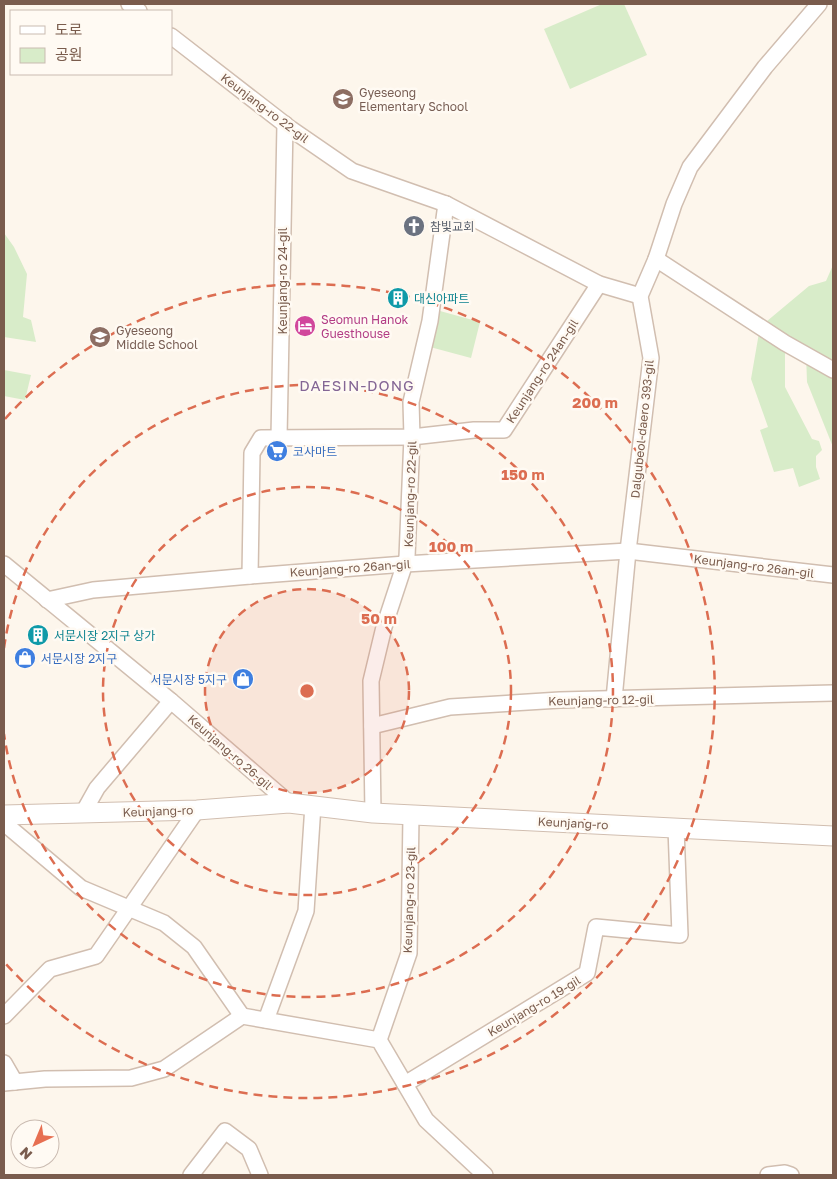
<svg xmlns="http://www.w3.org/2000/svg" width="837" height="1179" viewBox="0 0 837 1179" font-family="'Golos Text','Noto Sans KR',sans-serif">
<style>
.green{fill:#d8ecc9}
.lines{fill:none;stroke-linecap:round;stroke-linejoin:round}
.minor-casing{stroke:#d1beb0;stroke-width:18}
.tertiary-casing{stroke:#d1beb0;stroke-width:21}
.minor{stroke:#fff;stroke-width:15}
.tertiary{stroke:#fff;stroke-width:19}
.ring{fill:none;stroke:#dc6d51;stroke-width:2.5;stroke-dasharray:9 6}
.labels{text-anchor:middle;dominant-baseline:central;stroke-width:5;stroke-linejoin:round;paint-order:stroke}
.education-label{font-size:12px;fill:#785e54;stroke:#fffaf3;text-anchor:start}
.street-label{font-size:12px;fill:#7a5c4d;stroke:#fffaf3}
.worship-label{font-size:12px;fill:#5b616d;stroke:#fffaf3;text-anchor:start}
.culture-label{font-size:12px;fill:#0d838f;stroke:#fffaf3;text-anchor:start}
.hotel-label{font-size:12px;fill:#b23c85;stroke:#fffaf3;text-anchor:start}
.shop-label{font-size:12px;fill:#366cbe;stroke:#fffaf3;text-anchor:start}
.quarter-label{font-size:15px;letter-spacing:1px;fill:#846695;stroke:#fffaf3}
.centre{fill:#dc6d51;stroke:#fffaf3;stroke-width:2.5}
.ring-label{font-size:15px;text-anchor:middle;font-weight:bold;fill:#dc6d51;stroke:#fffaf3;stroke-width:5;stroke-linejoin:round;paint-order:stroke}
</style>
<rect width="100%" height="100%" fill="#fdf6ec"/>
<g class="green">
<path d="M602,4H624L647,55L570,89L544,29Z"/>
<path d="M4,233L14,247L27,274L23,317L31,320L36,342L4,337Z"/>
<path d="M833,265V447L807,382L806,354L785,343V387L812,439L819,441L822,450L816,456V467L820,479L799,487L793,468L774,472L760,430L768,427L751,379L760,327L809,286L826,281Z"/>
<path d="M440,311L480,322L471,358L430,347Z"/>
<path d="M4,370L31,375L25,400L4,396Z"/>
</g>
<g class="lines">
<g class="minor-casing">
<g id="minor">
<path d="M129,4L139,11"/>
<path d="M171,36L291,129L352,171L446,204L599,284L640,296"/>
<path d="M656,259L785,343L833,370"/>
<path d="M279,438L285,124"/>
<path d="M4,564L171,701L289,803"/>
<path d="M250,576L252,453L261,438L412,437L474,430H504L599,284"/>
<path d="M47,600L93,590L250,576L405,564L628,551L833,575"/>
<path d="M614,699L628,551L651,358L640,296L656,259L674,204L690,167L765,67L819,4"/>
<path d="M372,726L450,707L560,700L833,693"/>
<path d="M83,813L97,788L171,701"/>
<path d="M373,813L371,681L384,627L407,557L412,437L411,402L430,321L446,204"/>
<path d="M4,823L81,888L164,923L194,947L242,1016"/>
<path d="M4,1016L50,969L96,956L197,810"/>
<path d="M266,1020L306,911L313,805"/>
<path d="M379,1040L409,953L411,815"/>
<path d="M4,1063L15,1082"/>
<path d="M4,1083L45,1079L131,1078L164,1069L242,1016L379,1040L426,1120L485,1175"/>
<path d="M405,1084L587,973L596,927L680,935L676,828"/>
<path d="M191,1175L225,1131L249,1149L260,1175"/>
<path d="M768,1175L785,1173L791,1175"/>
</g>
</g>
<g class="tertiary-casing">
<path id="tertiary" d="M4,815L197,810L289,803L373,813L833,836"/>
</g>
<use href="#minor" class="minor"/>
<use href="#tertiary" class="tertiary"/>
</g>
<circle cx="307" cy="691" r="102" fill="#dc6d51" fill-opacity=".12"/>
<g class="ring">
<circle cx="307" cy="691" r="102"/>
<circle cx="307" cy="691" r="204"/>
<path d="M4 648A306 306 0 1 1 4 734"/>
<path d="M5 419A407 407 0 1 1 5 963"/>
</g>
<defs>
<g id="school-disc" transform="scale(1.125)"><circle r="9.5" fill="#8d6e63" stroke="#fffaf3"/><path d="M0-5L7-2L0 1L-7-2ZM-4 1L0 2.5L4 1V4Q0 6-4 4Z" fill="#fff"/></g>
<g id="church-disc" transform="scale(1.125)"><circle r="9.5" fill="#6b7280" stroke="#fffaf3"/><path d="M-1.2-6h2.4v3.5h3.3v2.4h-3.3V6h-2.4V-.1h-3.3v-2.4h3.3Z" fill="#fff"/></g>
<g id="building-disc" transform="scale(1.125)"><circle r="9.5" fill="#0f9aa8" stroke="#fffaf3"/><path d="M-4-6H4V6H1V3H-1V6H-4ZM-2.5-4.3h1.7v1.8h-1.7ZM.8-4.3h1.7v1.8H.8ZM-2.5-1h1.7V.8h-1.7ZM.8-1h1.7V.8H.8Z" fill="#fff"/></g>
<g id="hotel-disc" transform="scale(1.125)"><circle r="9.5" fill="#d1479c" stroke="#fffaf3"/><path d="M-6-4.5h1.5V1H6V5H4.5V3h-9V5H-6ZM-4 0a1.8 1.8 0 1 1 3.6 0ZM.5 0V-2.5h3Q6-2.5 6 0Z" fill="#fff"/></g>
<g id="supermarket-disc" transform="scale(1.125)"><circle r="9.5" fill="#3f7fe0" stroke="#fffaf3"/><path d="M-6-5.5h2.5l.6 2H6L4.5 2H-2.5L-4.4-4H-6ZM-1.5 3.2a1.3 1.3 0 1 0 .1 0ZM3 3.2a1.3 1.3 0 1 0 .1 0Z" fill="#fff"/></g>
<g id="shop-disc" transform="scale(1.125)"><circle r="9.5" fill="#3f7fe0" stroke="#fffaf3"/><path d="M-5-2.5h2.3a2.7 3.5 0 0 1 5.4 0H5L5.5 6h-11ZM-1.5-2.5h3a1.5 2.3 0 0 0-3 0Z" fill="#fff"/></g>
</defs>
<g fill-rule="evenodd">
<use href="#school-disc" x="343" y="99"/>
<use href="#church-disc" x="414" y="226"/>
<use href="#building-disc" x="398" y="298"/>
<use href="#hotel-disc" x="305" y="326"/>
<use href="#school-disc" x="100" y="337"/>
<use href="#supermarket-disc" x="277" y="451"/>
<use href="#building-disc" x="38" y="635"/>
<use href="#shop-disc" x="25" y="658"/>
<use href="#shop-disc" x="243" y="679"/>
</g>
<g class="labels">
<g class="education-label">
<text x="359" y="92">Gyeseong<tspan x="359" dy="14">Elementary School</tspan></text>
<text x="116" y="330">Gyeseong<tspan x="116" dy="14">Middle School</tspan></text>
</g>
<g class="street-label">
<text transform="translate(265 108) rotate(37)">Keunjang-ro 22-gil</text>
<text transform="translate(282 281) rotate(-90)">Keunjang-ro 24-gil</text>
<text transform="translate(542 371) rotate(-57)">Keunjang-ro 24an-gil</text>
<text transform="translate(642 429) rotate(-84)">Dalgubeol-daero 393-gil</text>
<text transform="translate(410 494) rotate(-88)">Keunjang-ro 22-gil</text>
<text transform="translate(754 566) rotate(7)">Keunjang-ro 26an-gil</text>
<text transform="translate(350 568) rotate(-4)">Keunjang-ro 26an-gil</text>
<text transform="translate(601 700) rotate(-1)">Keunjang-ro 12-gil</text>
<text transform="translate(230 752) rotate(41)">Keunjang-ro 26-gil</text>
<text transform="translate(158 811) rotate(-2)">Keunjang-ro</text>
<text transform="translate(573 823) rotate(3)">Keunjang-ro</text>
<text transform="translate(409 900) rotate(-88)">Keunjang-ro 23-gil</text>
<text transform="translate(534 1006) rotate(-31)">Keunjang-ro 19-gil</text>
</g>
<g class="worship-label">
<text x="430" y="226">참빛교회</text>
</g>
<g class="culture-label">
<text x="414" y="298">대신아파트</text>
<text x="54" y="635">서문시장 2지구 상가</text>
</g>
<g class="hotel-label">
<text x="321" y="319">Seomun Hanok<tspan x="321" dy="14">Guesthouse</tspan></text>
</g>
<g class="shop-label">
<text x="293" y="451">코사마트</text>
<text x="41" y="658">서문시장 2지구</text>
<text x="227" y="679" text-anchor="end">서문시장 5지구</text>
</g>
<g class="quarter-label">
<text x="357" y="385">DAESIN-DONG</text>
</g>
</g>
<circle cx="307" cy="691" r="8" class="centre"/>
<g class="ring-label">
<text x="595" y="408">200 m</text>
<text x="523" y="480">150 m</text>
<text x="451" y="552">100 m</text>
<text x="379" y="624">50 m</text>
</g>
<rect width="837" height="1179" fill="none" stroke="#7a5c4d" stroke-width="10"/>
<rect x="10" y="10" width="162" height="65" fill="#fffaf3" stroke="#cabbb1"/>
<rect x="20" y="26" width="25" height="8" fill="#ffffff" stroke="#cabbb1"/>
<text x="55" y="35" font-size="15" fill="#7a5c4d">도로</text>
<rect x="20" y="48" width="25" height="15" fill="#d8ecc9" stroke="#cabbb1"/>
<text x="55" y="60" font-size="15" fill="#7a5c4d">공원</text>
<g transform="translate(35 1144) rotate(224)"><circle r="24" fill="#fffaf3" stroke="#cabbb1"/>
<path d="M0-4L9 19L0 12L-9 19Z" fill="#e76f51"/>
<text y="-8" font-size="14" font-weight="bold" text-anchor="middle" fill="#7a5c4d">N</text>
</g>
</svg>
